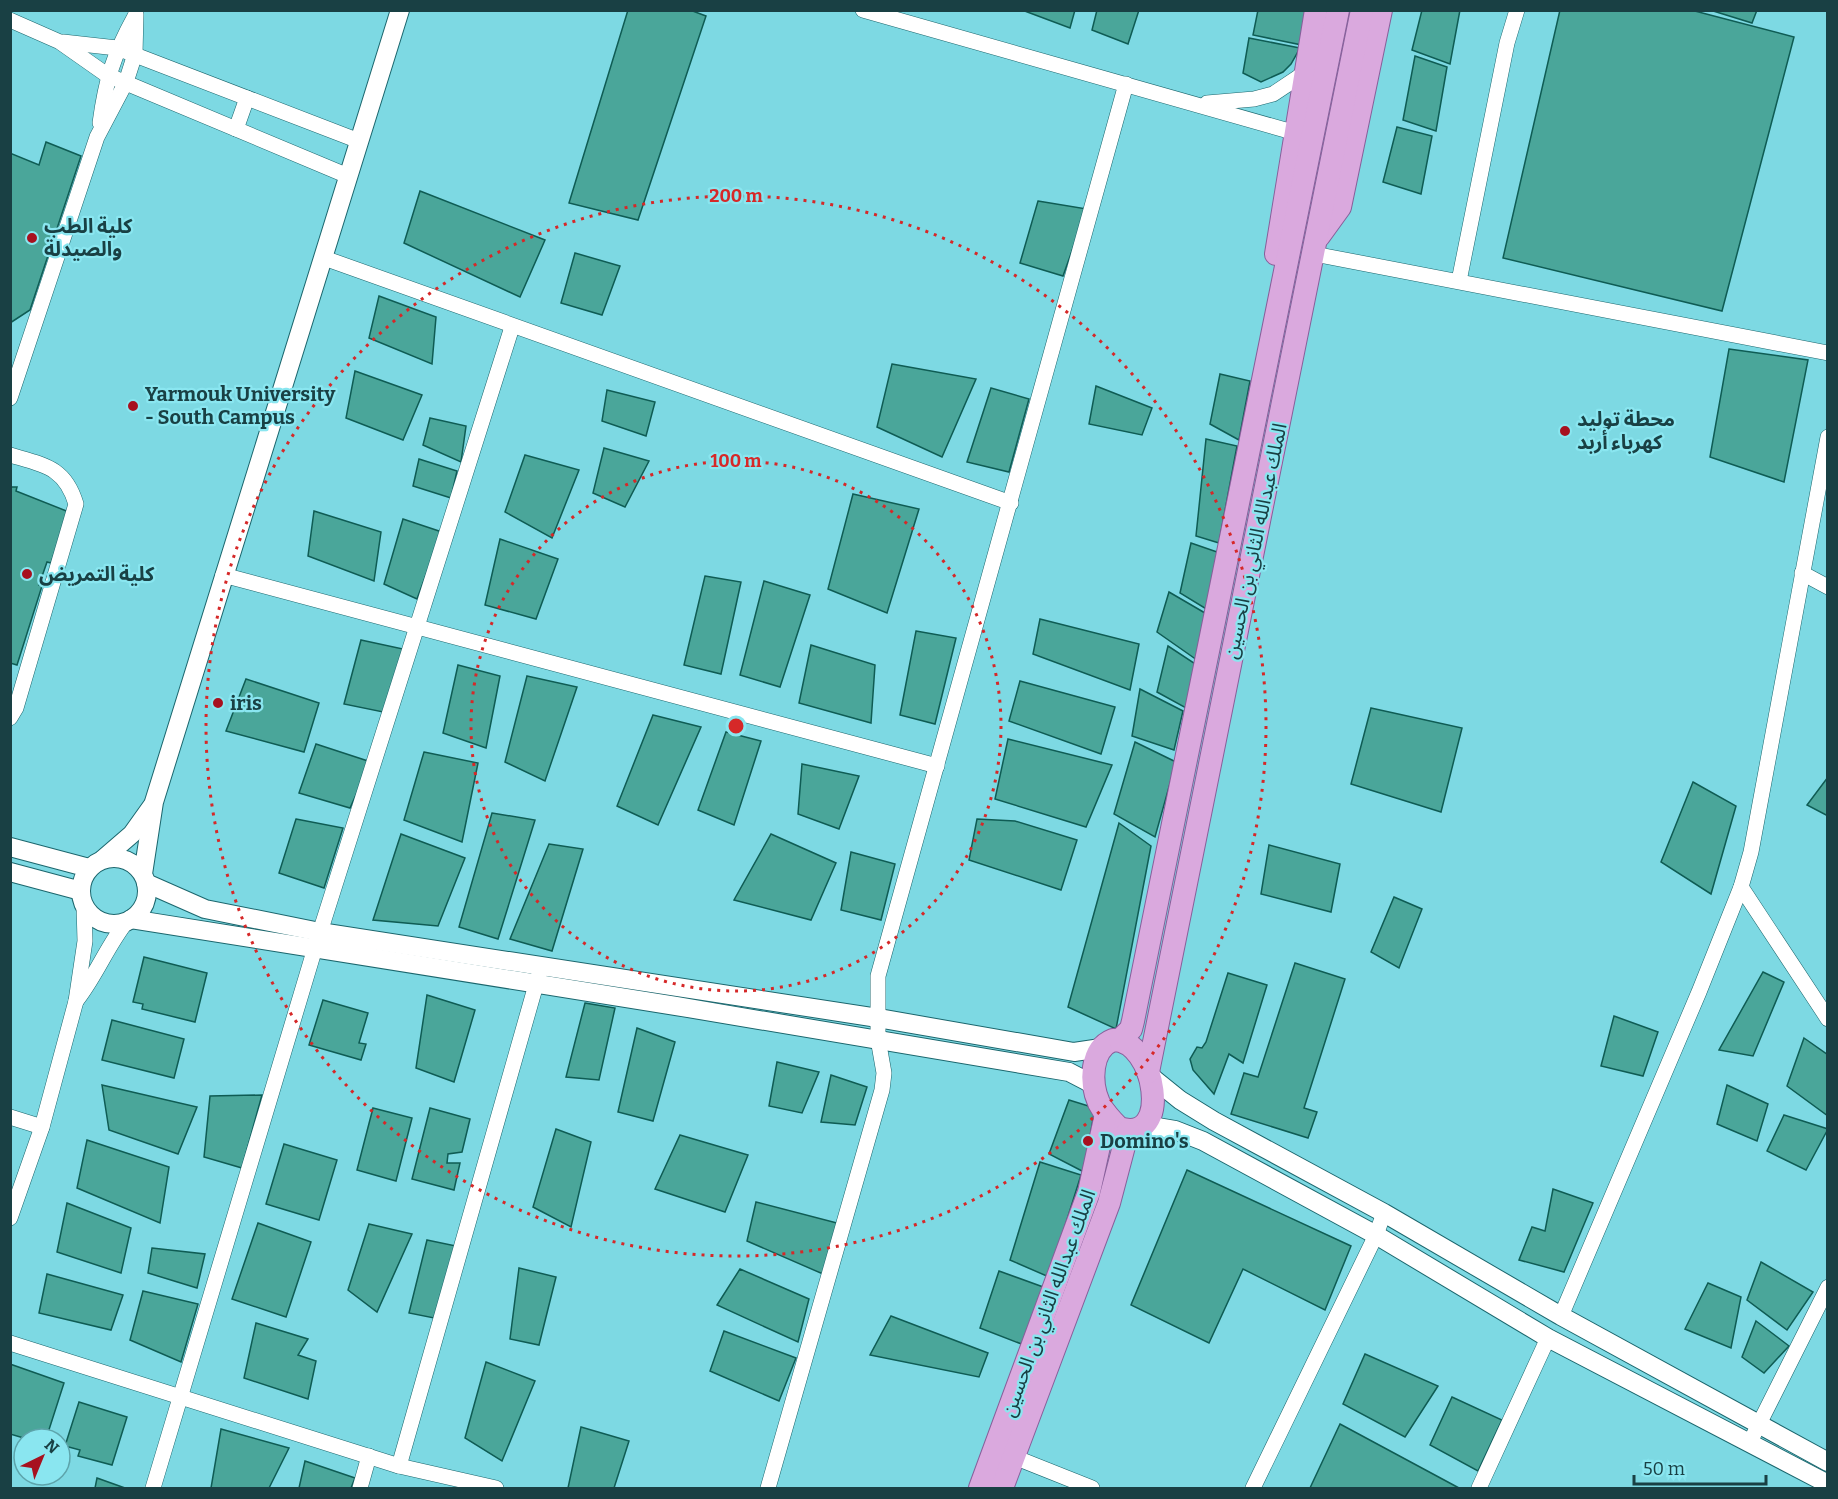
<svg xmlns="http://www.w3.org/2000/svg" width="1838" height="1499" viewBox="0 0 1838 1499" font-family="Bitter,'Noto Sans Arabic',serif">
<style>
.building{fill:#4aa69a;stroke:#0f5c54;stroke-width:1.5}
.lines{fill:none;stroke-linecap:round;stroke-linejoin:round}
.minor-casing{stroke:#1b666d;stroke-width:16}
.tertiary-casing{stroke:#1b666d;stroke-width:20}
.primary-casing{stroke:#875f9a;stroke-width:24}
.minor{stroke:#fff;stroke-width:15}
.tertiary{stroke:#fff;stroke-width:18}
.primary{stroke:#daa9de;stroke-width:22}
.ring{fill:none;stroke:#d62828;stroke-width:3;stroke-dasharray:3 6}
.poi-dot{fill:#a7111f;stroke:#8ae6f0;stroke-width:2}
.labels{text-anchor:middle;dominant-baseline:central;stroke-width:4.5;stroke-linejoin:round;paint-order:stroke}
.poi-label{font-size:20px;font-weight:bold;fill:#194044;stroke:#8ae6f0;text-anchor:start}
.street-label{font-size:20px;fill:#194044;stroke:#8ae6f0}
.centre{fill:#d62828;stroke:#8ae6f0;stroke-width:3}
.ring-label{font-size:18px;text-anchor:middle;font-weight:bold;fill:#d62828;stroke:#8ae6f0;stroke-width:4.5;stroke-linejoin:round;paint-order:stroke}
</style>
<rect width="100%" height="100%" fill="#7dd9e3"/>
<g class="building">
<path d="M628,10H690L706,16L638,220L569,203Z"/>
<path d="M1022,10H1075L1070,28Z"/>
<path d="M1097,10H1139L1128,44L1092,30Z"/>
<path d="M1258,10H1310L1302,45L1253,35Z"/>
<path d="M1422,10H1460L1450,64L1412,50Z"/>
<path d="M1560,10H1691L1794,37L1722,311L1503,258Z"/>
<path d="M1710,10H1757L1752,23Z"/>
<path d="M1249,38L1300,48L1291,64L1283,72L1261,82L1243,73Z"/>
<path d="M1415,56L1447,67L1436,131L1403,120Z"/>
<path d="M1397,127L1432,136L1421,194L1383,182Z"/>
<path d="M46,142L81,156L30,310L10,323V153L39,165Z"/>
<path d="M420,191L545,240L520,297L404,243Z"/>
<path d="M1038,201L1087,209L1063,276L1020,263Z"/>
<path d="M575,253L620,266L602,315L561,303Z"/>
<path d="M379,296L436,317L432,364L369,338Z"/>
<path d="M1729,349L1808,360L1784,482L1710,457Z"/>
<path d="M892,364L976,379L942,457L877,427Z"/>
<path d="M355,371L422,395L403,440L346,418Z"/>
<path d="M1220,374L1250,381L1239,440L1210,424Z"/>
<path d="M1096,386L1152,408L1142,435L1089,424Z"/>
<path d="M991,388L1029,399L1009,472L967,462Z"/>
<path d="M607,390L655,402L646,436L602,421Z"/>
<path d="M430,418L466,426L461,462L423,445Z"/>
<path d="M1206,439L1237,446L1219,543L1196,536Z"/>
<path d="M604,448L649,461L625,507L593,493Z"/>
<path d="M525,455L579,470L552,538L505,512Z"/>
<path d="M419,459L457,471L451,498L413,486Z"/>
<path d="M10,487H17L16,491L69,512L51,563L47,562L39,585L42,586L17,665L10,663Z"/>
<path d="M853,494L919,509L887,613L828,589Z"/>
<path d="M314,511L381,532L374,581L308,556Z"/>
<path d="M403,519L442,532L417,599L384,584Z"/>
<path d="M500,539L558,559L536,619L485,605Z"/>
<path d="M1191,543L1220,553L1208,610L1180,593Z"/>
<path d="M705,576L741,582L721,674L684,665Z"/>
<path d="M764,581L810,595L780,687L740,675Z"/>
<path d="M1169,592L1205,613L1197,660L1157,632Z"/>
<path d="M1040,619L1139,644L1130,690L1033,654Z"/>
<path d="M916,631L956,638L935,724L900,715Z"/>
<path d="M361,640L403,649L383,712L344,704Z"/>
<path d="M811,645L875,665L871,723L799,703Z"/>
<path d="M1168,646L1197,665L1186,708L1157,692Z"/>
<path d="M458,665L500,676L486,748L443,733Z"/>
<path d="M527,676L577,687L545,781L505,762Z"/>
<path d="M246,679L319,703L304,752L226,731Z"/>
<path d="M1020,681L1115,707L1101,754L1009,721Z"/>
<path d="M1140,689L1183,711L1174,750L1132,736Z"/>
<path d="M1371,708L1462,728L1441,812L1351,784Z"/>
<path d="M653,715L701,727L658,825L617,806Z"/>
<path d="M726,732L761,741L734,825L698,810Z"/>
<path d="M1008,739L1112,765L1086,827L995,799Z"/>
<path d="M1135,742L1176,762L1155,837L1114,814Z"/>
<path d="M316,744L371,762L350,808L299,793Z"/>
<path d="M424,752L478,763L462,842L404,820Z"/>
<path d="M802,764L859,776L839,829L798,814Z"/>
<path d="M1828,777V816L1807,805Z"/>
<path d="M1693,782L1736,806L1711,894L1661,862Z"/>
<path d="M492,813L535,820L498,939L459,927Z"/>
<path d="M296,819L343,828L324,888L279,873Z"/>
<path d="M977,819L1015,821L1077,840L1061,890L969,860Z"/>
<path d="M1119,823L1151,846L1116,1029L1068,1007Z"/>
<path d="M401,834L465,858L438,926L373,920Z"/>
<path d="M771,834L836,863L811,920L734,900Z"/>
<path d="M549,844L583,849L552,951L510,939Z"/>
<path d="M1269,845L1340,864L1331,912L1261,894Z"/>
<path d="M851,852L895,864L881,920L841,910Z"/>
<path d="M1394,897L1422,909L1399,968L1371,952Z"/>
<path d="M144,957L207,973L195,1022L142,1009L143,1004L133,1002Z"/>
<path d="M1295,963L1345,979L1304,1108L1317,1112L1308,1138L1231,1114L1244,1073L1258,1077Z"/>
<path d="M1763,972L1784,982L1753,1056L1719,1050Z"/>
<path d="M1228,973L1267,985L1243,1063L1229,1054L1214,1094L1193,1070L1190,1059L1197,1047L1202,1048L1206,1042Z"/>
<path d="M427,995L475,1010L454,1082L416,1068Z"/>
<path d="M323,1000L368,1013L359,1043L366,1044L361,1060L309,1045Z"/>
<path d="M585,1003L615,1008L599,1080L566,1077Z"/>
<path d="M1614,1016L1658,1032L1643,1076L1601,1066Z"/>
<path d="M112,1020L184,1039L174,1078L102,1060Z"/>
<path d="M637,1028L675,1042L653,1121L618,1112Z"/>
<path d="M1804,1038L1828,1055V1116L1787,1086Z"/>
<path d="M777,1062L819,1072L802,1113L769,1106Z"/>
<path d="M831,1075L867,1087L855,1125L821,1122Z"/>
<path d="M102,1085L197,1107L178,1154L109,1130Z"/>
<path d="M1727,1085L1768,1104L1757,1141L1717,1124Z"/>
<path d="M262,1095L242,1168L204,1157L210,1096Z"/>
<path d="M1069,1100L1095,1108L1084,1172L1049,1154Z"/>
<path d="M373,1108L412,1118L396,1181L357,1170Z"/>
<path d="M430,1108L470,1119L462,1152L448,1154L447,1163H460L454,1190L412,1179Z"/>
<path d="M1784,1115L1828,1129L1806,1170L1767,1151Z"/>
<path d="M556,1129L591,1142L571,1227L533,1207Z"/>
<path d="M680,1135L748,1155L725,1212L655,1189Z"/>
<path d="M87,1140L169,1167L160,1223L77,1188Z"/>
<path d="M284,1144L337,1160L319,1220L266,1204Z"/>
<path d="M1040,1162L1081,1175L1049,1277L1010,1260Z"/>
<path d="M1187,1170L1351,1246L1325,1310L1243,1269L1209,1343L1131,1305Z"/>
<path d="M1553,1189L1593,1203L1564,1272L1519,1260L1532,1227L1545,1231Z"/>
<path d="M756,1202L837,1223L823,1274L747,1241Z"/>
<path d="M67,1203L131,1228L121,1273L57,1252Z"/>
<path d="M258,1223L311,1242L286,1317L232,1299Z"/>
<path d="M369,1224L412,1234L377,1312L348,1290Z"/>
<path d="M427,1240L456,1246L434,1318L409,1313Z"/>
<path d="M152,1248L205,1254L197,1288L148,1273Z"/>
<path d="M1761,1262L1813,1292L1787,1330L1747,1300Z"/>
<path d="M519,1268L556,1277L539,1345L510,1339Z"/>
<path d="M740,1269L809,1299L798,1342L717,1305Z"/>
<path d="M999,1271L1046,1288L1024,1345L980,1328Z"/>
<path d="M47,1274L123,1295L111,1330L39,1313Z"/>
<path d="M1708,1283L1741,1297L1731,1348L1685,1329Z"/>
<path d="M143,1291L198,1304L181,1362L130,1340Z"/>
<path d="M891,1316L988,1353L979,1377L870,1355Z"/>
<path d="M1756,1321L1789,1346L1764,1373L1742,1357Z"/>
<path d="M256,1323L308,1339L298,1355L316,1361L308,1399L244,1378Z"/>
<path d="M724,1331L796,1358L779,1401L710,1371Z"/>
<path d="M1365,1354L1438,1386L1405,1437L1343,1404Z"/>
<path d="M486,1362L535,1381L502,1461L465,1438Z"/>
<path d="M10,1364L64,1383L46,1439H27L10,1434Z"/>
<path d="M1452,1397L1502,1420L1478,1471L1430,1445Z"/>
<path d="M79,1402L127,1417L112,1465L78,1456L80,1450L65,1446Z"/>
<path d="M1340,1424L1459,1488H1310Z"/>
<path d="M581,1427L629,1441L614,1488H568Z"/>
<path d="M221,1429L289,1448L269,1488H211Z"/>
<path d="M305,1461L355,1478L351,1488H299Z"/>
<path d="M97,1478L125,1488H95Z"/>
</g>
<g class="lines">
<g class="minor-casing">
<g id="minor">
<path d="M863,10L1296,133"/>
<path d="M10,20L60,42L107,75L348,176"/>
<path d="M63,42L117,48L359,141"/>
<path d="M1207,103L1254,99L1273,94L1306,72"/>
<path d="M100,123C106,79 113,56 135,16"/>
<path d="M236,129L247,98"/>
<path d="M1314,254L1828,353"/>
<path d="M324,258L1011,503"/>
<path d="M1459,281L1507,43L1517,10"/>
<path d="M10,398L97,137L126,82L135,54L136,14"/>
<path d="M10,455C44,465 65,467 76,504L16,708L10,718"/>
<path d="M1802,573L1828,587"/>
<path d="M223,575L937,766"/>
<path d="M1741,887L1828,1019"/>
<path d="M76,1001C96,976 107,946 127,921"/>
<path d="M10,1117L42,1127"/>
<path d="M10,1218L42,1127L76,1001L85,941L84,906"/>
<path d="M1561,1316L1699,992L1741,887L1751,852L1828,437"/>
<path d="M10,1343L399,1466L496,1488"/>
<path d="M1750,1442L1828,1287"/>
<path d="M1014,1457L1092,1488"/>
<path d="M399,1466L539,974"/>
<path d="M153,1488L315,948L512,327"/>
<path d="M360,1488L369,1456"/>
<path d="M768,1488L882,1090L884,1073L878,1039V976L1126,84"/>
<path d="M1253,1488L1376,1235L1384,1213"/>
<path d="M1479,1488L1548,1338"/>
</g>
</g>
<g class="tertiary-casing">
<g id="tertiary">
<path d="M10,847L89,868"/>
<circle cx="114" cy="891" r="33"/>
<path d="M103,859L132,834L152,806"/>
<path d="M10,872L81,891"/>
<path d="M143,874L154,802L400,10"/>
<path d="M146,883L205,909L320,932L878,1018L1074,1052L1101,1048"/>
<path d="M131,919L676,1006L1069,1072L1094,1085"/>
<path d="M1149,1075L1180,1100L1214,1121L1384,1213L1561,1316L1828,1462"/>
<path d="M1145,1125L1175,1130L1203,1141L1376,1235L1548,1338L1828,1484"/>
</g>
</g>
<g class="primary-casing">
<g id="primary">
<path d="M1319,236L1340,207L1381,10"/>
<path d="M1276,254L1316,10"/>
<path d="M1113,1040C1156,1039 1173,1146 1119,1128C1111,1120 1104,1113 1099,1103C1090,1083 1090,1049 1113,1040Z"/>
<path d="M1120,1040L1131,1029L1133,1021L1338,10"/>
<path d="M1148,1072L1362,10"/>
<path d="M980,1488L1089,1192L1106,1114"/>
<path d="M1002,1488L1109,1203L1128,1131"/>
</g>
</g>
<use href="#minor" class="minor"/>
<use href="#tertiary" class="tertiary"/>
<use href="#primary" class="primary"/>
</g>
<g class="ring">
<circle cx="736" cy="726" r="265"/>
<circle cx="736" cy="726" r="530"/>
</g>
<g class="poi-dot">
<circle cx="32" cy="238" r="6"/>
<circle cx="133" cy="406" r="6"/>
<circle cx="1565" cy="431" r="6"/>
<circle cx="27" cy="574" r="6"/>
<circle cx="218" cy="703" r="6"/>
<circle cx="1088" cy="1141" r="6"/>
</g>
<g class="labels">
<g class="poi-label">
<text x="44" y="226">كلية الطب<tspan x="44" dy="23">والصيدلة</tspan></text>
<text x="145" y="394">Yarmouk University<tspan x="145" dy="23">- South Campus</tspan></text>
<text x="1577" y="419">محطة توليد<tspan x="1577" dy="23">كهرباء أربد</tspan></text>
<text x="39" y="574">كلية التمريض</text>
<text x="230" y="703">iris</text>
<text x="1100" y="1141">Domino's</text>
</g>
<g class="street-label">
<text transform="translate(1255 541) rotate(-78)">الملك عبدالله الثاني بن الحسين</text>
<text transform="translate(1048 1303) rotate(-70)">الملك عبدالله الثاني بن الحسين</text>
</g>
</g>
<circle cx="736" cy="726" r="9" class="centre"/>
<g class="ring-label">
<text x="736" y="202">200 m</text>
<text x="736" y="467">100 m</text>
</g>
<rect width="1838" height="1499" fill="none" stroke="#194044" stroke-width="24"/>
<g transform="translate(42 1457) rotate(43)"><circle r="28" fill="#8ae6f0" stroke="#5da4ab" stroke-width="1.5"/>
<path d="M0-4.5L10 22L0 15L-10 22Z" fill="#a7111f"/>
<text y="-9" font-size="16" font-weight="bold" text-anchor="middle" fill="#194044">N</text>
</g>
<path d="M1634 1475v9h132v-9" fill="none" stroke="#194044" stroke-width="3"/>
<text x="1643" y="1475" font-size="18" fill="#194044" stroke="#8ae6f0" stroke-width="4.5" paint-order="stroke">50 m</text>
</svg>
